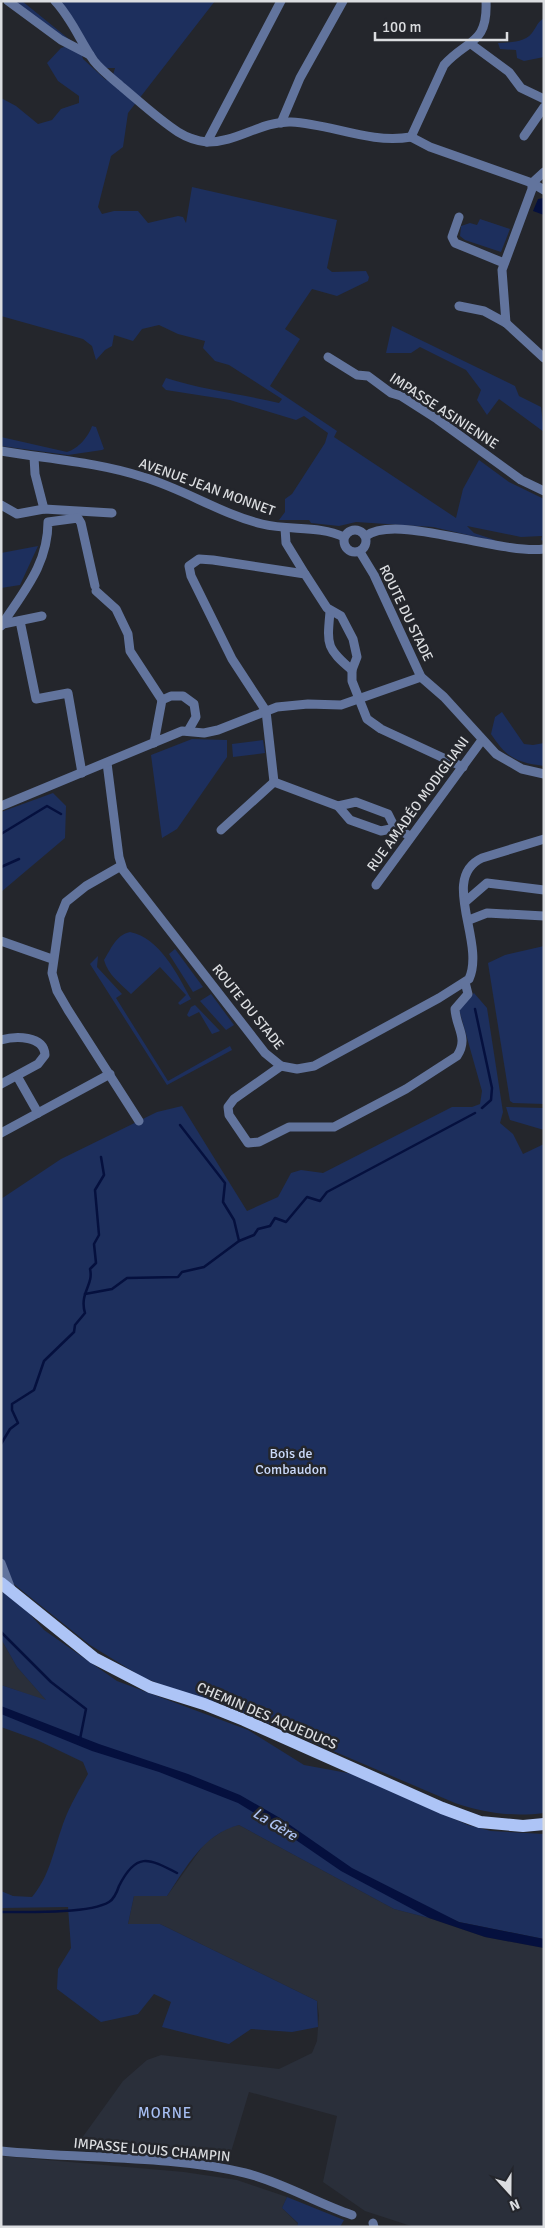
<svg xmlns="http://www.w3.org/2000/svg" width="545" height="2228" viewBox="0 0 545 2228" font-family="Signika,sans-serif">
<style>
.built{fill:#2a2f3a}
.green{fill:#1d2f5d}
.water{fill:#05103e}
.lines{fill:none;stroke-linecap:round;stroke-linejoin:round}
.stream{stroke:#05103e;stroke-width:2.5}
.minor{stroke:#62749d;stroke-width:9}
.primary{stroke:#adc4f6;stroke-width:12}
.labels{text-anchor:middle;dominant-baseline:central;stroke-width:5;stroke-linejoin:round;paint-order:stroke}
.street-label{font-size:14px;fill:#dbdde0;stroke:#24262c}
.park-label{font-size:14px;fill:#cbdafa;stroke:#24262c}
.water-label{font-size:15px;font-style:italic;fill:#aec3f2;stroke:#24262c}
.neighbourhood-label{font-size:15px;letter-spacing:1px;fill:#a7bff4;stroke:#24262c}
</style>
<rect width="100%" height="100%" fill="#24262c"/>
<g class="built">
<path d="M1,1639L17,1667L47,1701L1,1685Z"/>
<path d="M239,1825L394,1909L429,1918L485,1937L544,1948V2227H414L365,2211L323,2182L337,2116L249,2092L228,2162L74,2149L123,2081L147,2060L161,2055L279,2069L312,2053L317,2041L319,2015L317,2001L160,1924H128L134,1896H167L205,1843L227,1828Z"/>
<path d="M1,2156L184,2172L237,2180L287,2197L282,2208L298,2224L297,2227H1Z"/>
</g>
<g class="green">
<path d="M12,1H22L80,48L83,59L106,80L113,75L115,68H105C87,48 77,22 58,1H215L128,113L123,147L111,156L98,207L102,214L114,211H138L148,223L178,216L183,217L186,223L192,187L337,220L327,268L332,272L366,271L369,277L368,281L337,296L312,289L285,329L300,339L270,386L337,431L334,437L456,518L463,489L479,460L509,482L544,499V541L541,540L542,536L521,537L467,526L474,533L495,540L494,541L433,527L356,522L339,526L311,523L309,520H279L285,512V499L292,494L325,443L328,433L304,416L296,420L230,400L166,390L162,386L166,378C203,390 241,394 279,403L282,399L229,365L215,361L203,348L205,341L178,334L159,325L142,329L133,341L114,335L112,346L105,350L96,360L92,346L83,339L1,316V98L16,106L38,124L52,120L61,109L79,103V96L58,81L47,63L61,48L71,45Z"/>
<path d="M544,18V57L524,61L517,58L516,50L500,49L498,43C511,42 527,43 534,30C538,24 538,22 544,18Z"/>
<path d="M480,219L510,229L501,252L465,240L460,236L461,226L470,223L477,225Z"/>
<path d="M392,326L515,386L519,396L541,407L544,432L499,399L487,415L477,400L481,390L466,370L420,347L411,353H386Z"/>
<path d="M92,426L96,427L104,449L102,450L68,455L1,446V437L67,452C78,449 89,436 92,426Z"/>
<path d="M38,546L20,585L1,588V553Z"/>
<path d="M502,712L524,744L533,745L544,743V766C515,762 507,758 491,734L495,717Z"/>
<path d="M192,739L227,740V757L177,829L162,838L151,755Z"/>
<path d="M263,740L265,753L233,757L232,744Z"/>
<path d="M53,793L66,806L65,838L1,892V812Z"/>
<path d="M130,932C160,938 177,974 191,999L180,1005L178,1003L186,995L160,967L131,994C120,983 108,975 104,960C111,949 116,935 130,932Z"/>
<path d="M544,946V1104L513,1103L510,1101L488,963L505,955Z"/>
<path d="M175,949L203,987L193,992L169,954Z"/>
<path d="M98,956L97,967L122,994L116,998L168,1081L230,1046L232,1050L167,1085L90,964Z"/>
<path d="M474,993L487,1008L503,1112L500,1123L513,1134L523,1154L544,1144V1813C513,1817 484,1813 455,1803L223,1704L180,1692L142,1677L90,1645L10,1581L1,1559V1199L61,1159L157,1112L182,1106L247,1211L278,1197L291,1173L301,1170L323,1173L452,1107H472L480,1104L482,1091L460,1013V1007Z"/>
<path d="M211,994L234,1025L226,1030L200,1001Z"/>
<path d="M195,1005L220,1031L212,1034L199,1012L189,1017L187,1015L191,1007Z"/>
<path d="M506,1107L544,1108V1130L510,1120Z"/>
<path d="M1,1591L21,1604L44,1630L117,1681L248,1730L304,1765L353,1774L468,1825L491,1831L544,1834V1939L459,1922L434,1911L429,1918L394,1909L239,1825C203,1834 186,1868 167,1896H134L128,1924H160L317,2001L318,2027L292,2032L251,2029L229,2044L162,2027L171,2002L154,1994L138,2014L101,2022L57,1989L58,1969L71,1948L68,1907L1,1908V1891L13,1896L32,1897C49,1877 53,1853 61,1830C67,1810 78,1792 88,1774L83,1762L37,1740L1,1727V1685L46,1700L17,1667L1,1639Z"/>
<path d="M287,2197L344,2220L340,2227H297L298,2223L282,2208Z"/>
</g>
<g class="water">
<path d="M544,198V215L533,211L538,199Z"/>
<path d="M1,1706L99,1744L188,1774L240,1795L280,1818L352,1868L459,1922L544,1939V1948L485,1937L429,1918L341,1871L277,1827L238,1803L159,1772L92,1751L1,1714Z"/>
</g>
<g class="lines">
<g class="stream">
<path d="M1,834L47,806L61,814"/>
<path d="M1,867L19,859"/>
<path d="M475,1009L492,1088L491,1100L482,1108"/>
<path d="M180,1125L225,1183L223,1202L234,1220L239,1241"/>
<path d="M85,1294L112,1289L127,1278L178,1277L182,1272L204,1267L239,1241L254,1235L258,1229L270,1226L275,1218L286,1222L307,1197L320,1201L327,1192L475,1113"/>
<path d="M1,1444L10,1429L18,1423L12,1410V1404L34,1390L44,1361L74,1332L75,1325L85,1313C79,1293 94,1285 90,1269L96,1263L94,1244L99,1235L95,1190L104,1175L101,1157"/>
<path d="M1,1632L51,1682L86,1709L80,1739"/>
<path d="M1,1912C25,1912 89,1914 109,1902C114,1899 117,1892 119,1886C136,1852 148,1858 177,1873"/>
</g>
<g class="minor">
<path d="M8,1L61,40L90,55"/>
<path d="M55,1C72,19 80,41 94,61C102,71 113,79 122,87C140,102 158,119 178,132C186,137 197,141 207,142C236,143 261,121 291,122C332,124 369,144 411,137"/>
<path d="M471,44L509,72L521,88L544,99"/>
<path d="M281,123L300,78L343,1"/>
<path d="M524,136L544,107"/>
<path d="M411,137L444,65C467,39 488,45 486,1"/>
<path d="M411,137L430,147L532,183L544,190"/>
<path d="M207,142L281,1"/>
<path d="M532,183L544,172"/>
<path d="M459,217L452,237L455,243L504,263"/>
<path d="M459,306L484,311L506,323L544,358"/>
<path d="M506,323L502,270L532,189V183"/>
<path d="M328,357L357,375L368,376L391,393L401,396L437,419L521,480L544,491"/>
<path d="M1,451C48,459 97,462 143,477C184,489 221,514 262,524C290,531 318,525 344,537"/>
<path d="M34,457L35,474L44,509"/>
<path d="M1,505L17,514L44,509L112,513"/>
<path d="M285,528L286,543L305,574"/>
<circle cx="355" cy="541" r="11"/>
<path d="M366,536C396,513 500,555 544,549"/>
<path d="M360,552L374,575L421,677L444,697L496,754L522,769L544,774"/>
<path d="M96,591L116,609L128,634L130,651L162,700"/>
<path d="M330,612C327,645 326,648 352,670"/>
<path d="M20,621L36,699L68,693L82,773"/>
<path d="M3,624L42,616"/>
<path d="M1,626C23,592 48,565 48,522L78,518L81,523L95,586"/>
<path d="M154,743L162,700L171,696H183L194,704L196,717L188,731"/>
<path d="M107,763L119,857L123,870L265,1053L281,1066L297,1069L314,1066L439,998L469,979C486,942 439,878 482,858L544,839"/>
<path d="M1,806L182,731L204,733L218,730L277,707L308,704L341,705L421,677"/>
<path d="M338,806L356,802L388,814L395,828L410,836"/>
<path d="M395,828L381,831L350,820L338,806L274,782L266,711L232,659L191,576L189,566L199,559L213,560L305,574L327,608L341,616L353,639L357,657L352,670V681L367,719L381,729L463,767"/>
<path d="M221,830L274,782"/>
<path d="M121,866L86,886L66,902L60,917L52,973L57,991L68,1010L139,1121"/>
<path d="M376,885L482,740"/>
<path d="M465,902L487,883L544,890"/>
<path d="M469,920L487,913L544,916"/>
<path d="M1,941L52,959"/>
<path d="M1,1040C15,1036 44,1035 45,1055L38,1064L1,1084"/>
<path d="M281,1066L234,1099L228,1107L229,1115L248,1143L259,1142L289,1127H334L406,1089L457,1056C469,1038 456,1028 455,1009L468,994L465,982"/>
<path d="M17,1076L38,1113"/>
<path d="M1,1133L110,1074"/>
<path d="M1,1563L11,1589"/>
<path d="M1,2151C79,2159 170,2155 245,2173C282,2182 316,2203 352,2215"/>
<path d="M373,2223L374,2227"/>
</g>
<path class="primary" d="M1,1583L94,1658L150,1687L204,1704L244,1720L442,1808L480,1822L523,1826L544,1824"/>
</g>
<g class="labels">
<g class="street-label">
<text transform="translate(444 411) rotate(33)">IMPASSE ASINIENNE</text>
<text transform="translate(207 487) rotate(20)">AVENUE JEAN MONNET</text>
<text transform="translate(406 613) rotate(64)">ROUTE DU STADE</text>
<text transform="translate(418 804) rotate(-54)">RUE AMADÉO MODIGLIANI</text>
<text transform="translate(248 1007) rotate(51)">ROUTE DU STADE</text>
<text transform="translate(267 1716) rotate(23)">CHEMIN DES AQUEDUCS</text>
<text transform="translate(152 2150) rotate(5)">IMPASSE LOUIS CHAMPIN</text>
</g>
<g class="park-label">
<text x="291" y="1453">Bois de<tspan x="291" dy="16">Combaudon</tspan></text>
</g>
<g class="water-label">
<text transform="translate(275 1824) rotate(31)">La Gère</text>
</g>
<g class="neighbourhood-label">
<text x="165" y="2113">MORNE</text>
</g>
</g>
<rect width="545" height="2228" fill="none" stroke="#dbdde0" stroke-width="5"/>
<g transform="translate(510 2193) rotate(159)" stroke="#24262c" stroke-width="4" paint-order="stroke">
<path d="M0-4L9 19L0 12L-9 19Z" fill="#dbdde0"/>
<text y="-8" font-size="14" font-weight="bold" text-anchor="middle" fill="#dbdde0">N</text>
</g>
<path d="M375 32v8h132v-8" fill="none" stroke="#dbdde0" stroke-width="2.5"/>
<text x="382" y="32" font-size="15" fill="#dbdde0" stroke="#24262c" stroke-width="4" paint-order="stroke">100 m</text>
</svg>
